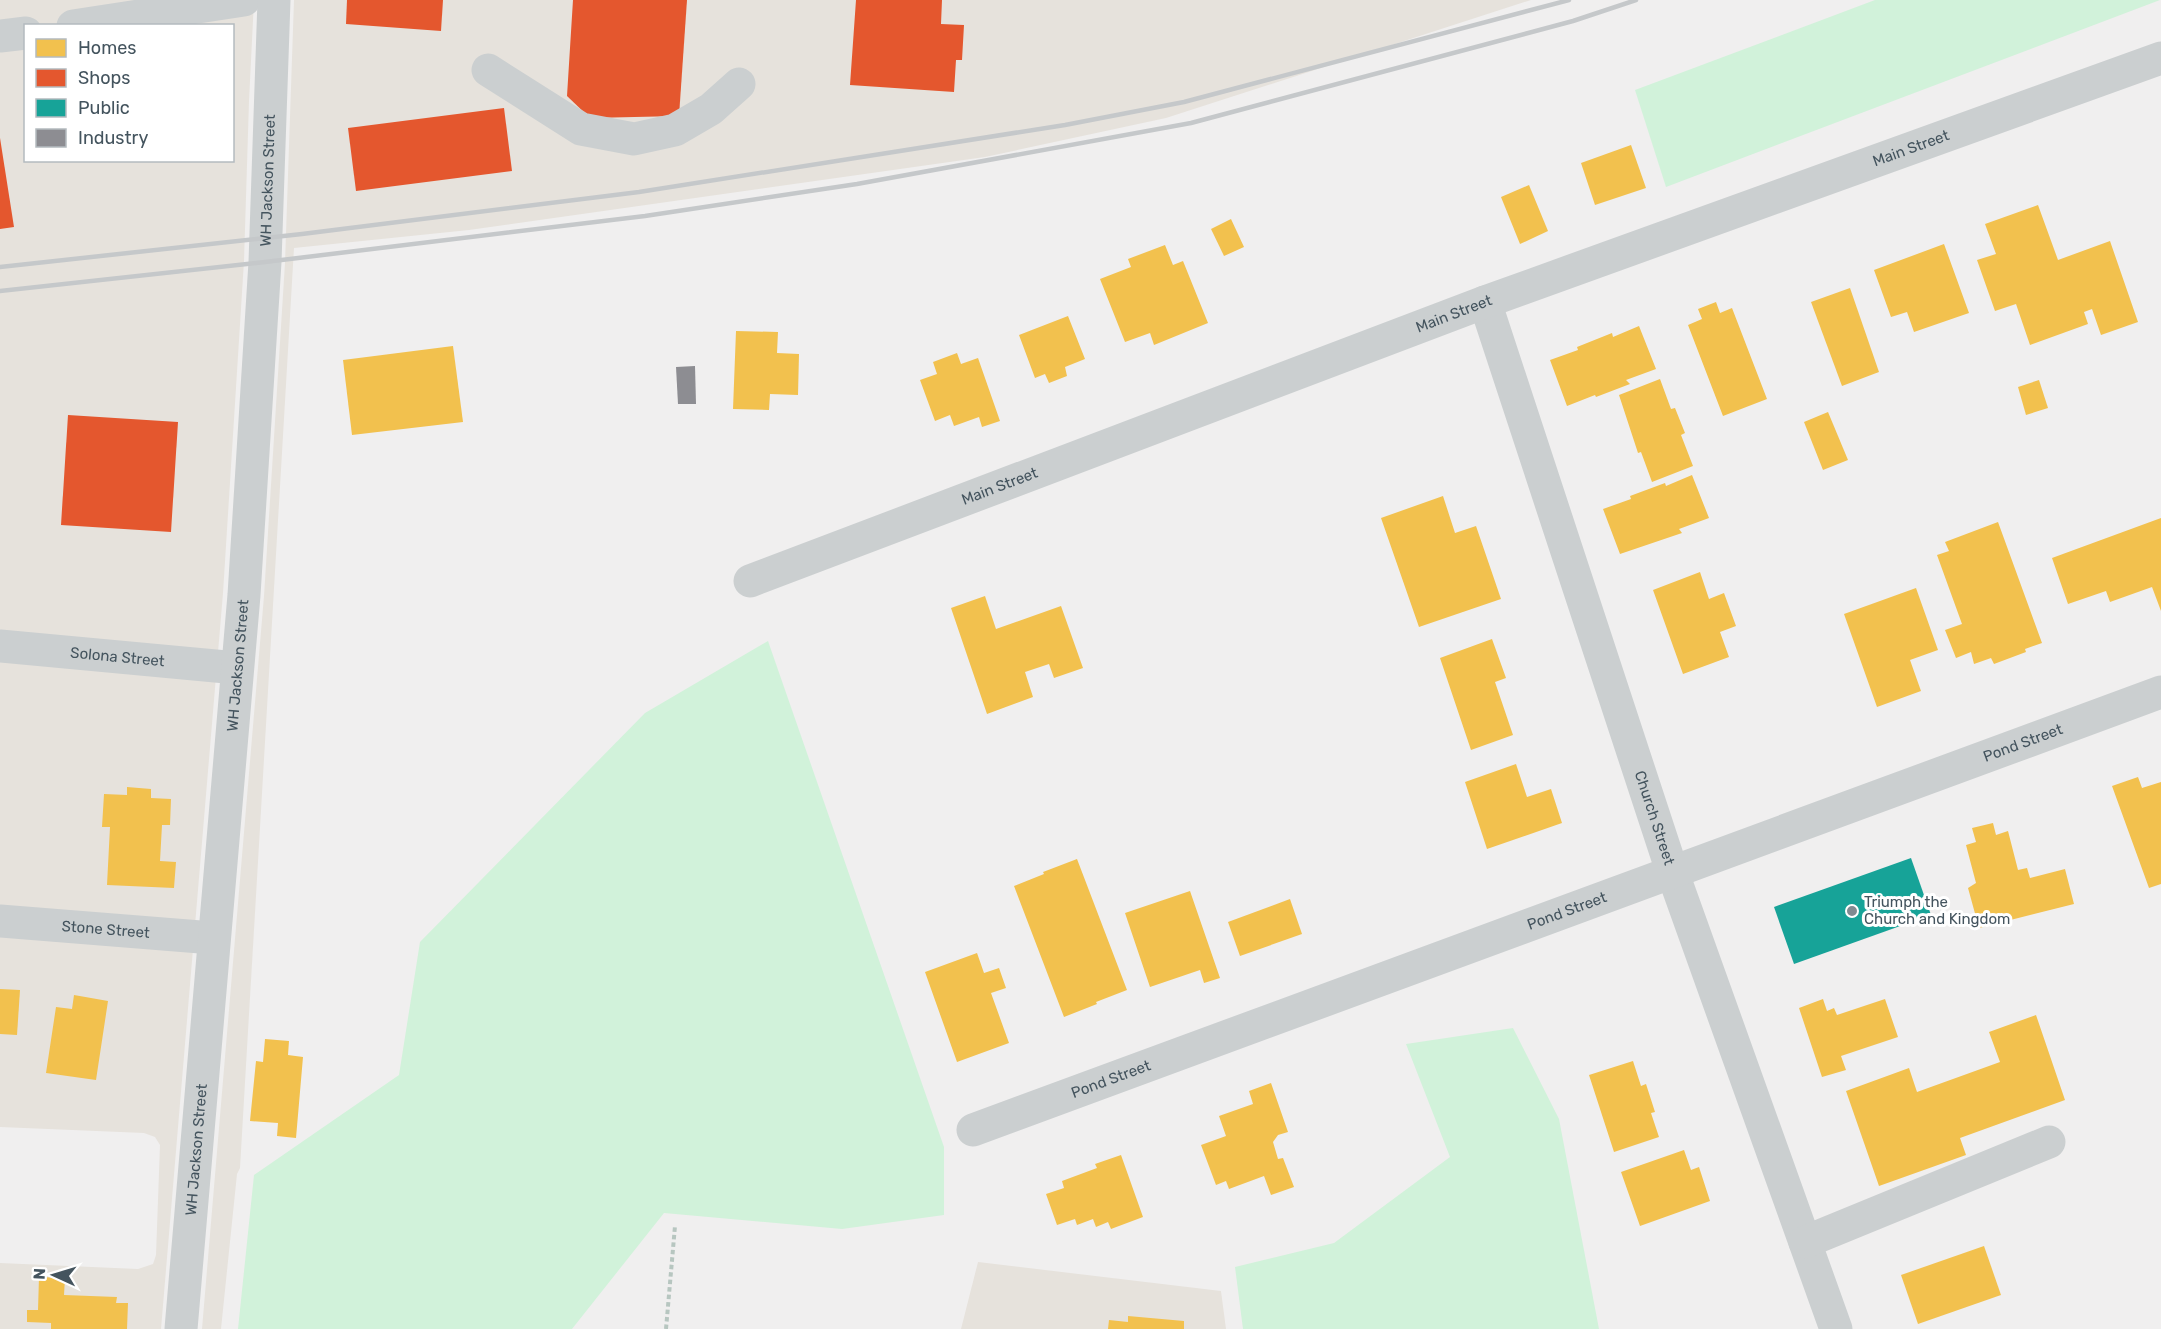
<svg xmlns="http://www.w3.org/2000/svg" width="2161" height="1329" viewBox="0 0 2161 1329" font-family="Rubik,sans-serif">
<style>
.commercial{fill:#e6e2dc;fill-rule:evenodd}
.green{fill:#d1f2da}
.homes{fill:#f2c14e}
.shops{fill:#e4572e}
.public{fill:#17a398}
.industry{fill:#8d8d92}
.lines{fill:none;stroke-linecap:round;stroke-linejoin:round}
.path{stroke:#b7c6c0;stroke-width:4;stroke-dasharray:4.5 3;stroke-linecap:butt}
.minor{stroke:#cbcfd0;stroke-width:33}
.rail{stroke:#c5c8ca;stroke-width:4.5}
.poi-dot{fill:#808a91;stroke:#fff;stroke-width:2}
.labels{text-anchor:middle;dominant-baseline:central;stroke-width:6;stroke-linejoin:round;paint-order:stroke}
.street-label{font-size:15px;fill:#44545e;stroke:#fff}
.poi-label{font-size:15px;fill:#44545e;stroke:#fff;text-anchor:start}
</style>
<rect width="100%" height="100%" fill="#f0efef"/>
<g class="commercial">
<path d="M0,0H254L249,101L244,261L223,593L161,1329H0V1263L138,1269L153,1264L156,1255L160,1145L155,1137L144,1133L0,1127ZM26,26H232V160H26Z"/>
<path d="M294,0H1531L1166,118L985,157L469,230L294,248L240,1168L237,1174L221,1329H202L264,596L285,263Z"/>
<path d="M978,1262L1221,1291L1226,1329H961Z"/>
</g>
<g class="green">
<path d="M1875,0H2160L1666,187L1635,90Z"/>
<path d="M768,641L944,1147V1215L842,1229L664,1213L572,1329H238L254,1175L399,1075L420,942L645,713Z"/>
<path d="M1513,1028L1559,1119L1599,1329H1243L1235,1267L1334,1243L1450,1157L1406,1044Z"/>
</g>
<g class="homes">
<path d="M1631,145L1646,188L1595,205L1581,163Z"/>
<path d="M1529,185L1548,231L1520,244L1501,197Z"/>
<path d="M2038,205L2058,260L2110,241L2138,322L2101,335L2092,309L2084,312L2088,324L2030,345L2016,304L1995,311L1977,260L1996,254L1985,224Z"/>
<path d="M1231,219L1244,247L1224,256L1211,229Z"/>
<path d="M1944,244L1969,313L1914,332L1907,312L1891,317L1874,270Z"/>
<path d="M1165,245L1173,265L1183,261L1208,323L1154,345L1150,333L1125,342L1100,279L1131,267L1128,259Z"/>
<path d="M1850,288L1879,372L1842,386L1811,302Z"/>
<path d="M1716,302L1720,313L1732,308L1767,399L1723,416L1688,325L1702,319L1698,309Z"/>
<path d="M1068,316L1085,359L1065,367L1067,376L1049,383L1045,374L1035,378L1019,335Z"/>
<path d="M1639,326L1656,369L1626,380L1630,384L1596,397L1595,395L1567,406L1550,360L1578,350L1577,347L1612,333L1613,337Z"/>
<path d="M736,331L778,332L777,353L799,354L798,395L770,394L769,410L733,409Z"/>
<path d="M453,346L463,422L352,435L343,360Z"/>
<path d="M957,353L961,364L978,358L1000,421L982,427L979,417L954,426L950,415L935,421L920,380L937,374L933,362Z"/>
<path d="M1660,379L1671,409L1675,408L1685,433L1681,435L1693,466L1652,482L1641,452L1638,453L1619,395Z"/>
<path d="M2039,380L2048,408L2026,415L2018,387Z"/>
<path d="M1828,412L1848,460L1823,470L1804,422Z"/>
<path d="M1692,475L1709,518L1679,529L1682,533L1620,554L1603,509L1631,499L1630,496L1665,483L1666,486Z"/>
<path d="M1443,496L1455,533L1476,526L1501,599L1419,627L1381,518Z"/>
<path d="M2161,518V611L2152,587L2110,602L2106,591L2068,604L2052,558Z"/>
<path d="M1998,522L2042,643L2025,649L2026,652L1994,664L1991,658L1974,664L1971,652L1956,658L1945,630L1962,624L1937,555L1949,551L1945,542Z"/>
<path d="M1700,572L1709,599L1724,593L1736,626L1720,632L1729,657L1683,674L1653,590Z"/>
<path d="M1916,588L1938,650L1910,660L1921,691L1877,707L1844,614Z"/>
<path d="M985,596L996,629L1061,606L1083,668L1054,678L1049,664L1025,672L1033,697L987,714L951,608Z"/>
<path d="M1492,639L1506,678L1495,682L1513,735L1471,750L1440,658Z"/>
<path d="M1516,764L1527,797L1551,789L1562,823L1487,849L1465,782Z"/>
<path d="M2138,777L2142,788L2161,782V884L2149,888L2112,786Z"/>
<path d="M127,787L151,789V798L171,799L170,825H162L160,861L176,862L174,888L107,885L110,827H102L104,794L127,795Z"/>
<path d="M1993,823L1996,835L2008,831L2018,870L2027,868L2030,878L2065,869L2074,904L1979,928L1968,888L1976,883L1966,845L1976,842L1972,828Z"/>
<path d="M1077,859L1127,990L1096,1002L1097,1004L1064,1017L1014,886L1044,874L1043,872Z"/>
<path d="M1190,891L1220,978L1204,983L1200,970L1150,987L1125,913Z"/>
<path d="M1290,899L1302,934L1240,956L1228,922Z"/>
<path d="M977,953L984,973L999,968L1006,988L991,993L1009,1043L957,1062L925,972Z"/>
<path d="M0,989L20,990L17,1035L0,1034Z"/>
<path d="M74,995L108,1001L96,1080L46,1073L56,1007L72,1009Z"/>
<path d="M1823,999L1827,1011L1834,1008L1837,1015L1885,999L1898,1037L1841,1056L1846,1070L1822,1077L1799,1008Z"/>
<path d="M2036,1015L2065,1100L1960,1138L1966,1155L1879,1186L1846,1091L1909,1068L1917,1092L2000,1062L1989,1032Z"/>
<path d="M265,1039L289,1041L288,1055L303,1057L296,1138L277,1136L278,1123L250,1121L256,1061L263,1062Z"/>
<path d="M1633,1061L1641,1086L1646,1084L1655,1112L1651,1113L1659,1137L1614,1152L1589,1075Z"/>
<path d="M1271,1083L1288,1132L1278,1135L1273,1142L1278,1159L1283,1158L1294,1187L1271,1195L1264,1176L1229,1189L1226,1181L1216,1185L1201,1145L1226,1136L1219,1116L1253,1104L1249,1091Z"/>
<path d="M1684,1150L1691,1170L1699,1167L1710,1201L1640,1226L1621,1172Z"/>
<path d="M1121,1155L1143,1217L1111,1229L1108,1222L1096,1227L1093,1219L1077,1225L1075,1219L1057,1225L1046,1194L1064,1188L1062,1181L1097,1168L1095,1164Z"/>
<path d="M1984,1246L2001,1295L1918,1324L1901,1275Z"/>
<path d="M39,1277L65,1278L64,1295L117,1297L116,1303H128L127,1329H51V1323L27,1322V1310H38Z"/>
<path d="M1128,1316L1184,1321V1329H1108L1109,1320L1128,1322Z"/>
</g>
<g class="shops">
<path d="M347,0H443L441,31L346,24Z"/>
<path d="M573,0H687L679,116L590,118L567,96Z"/>
<path d="M856,0H942L941,24L964,25L962,60H956L954,92L850,85Z"/>
<path d="M504,108L512,171L356,191L348,128Z"/>
<path d="M0,138L14,227L0,229Z"/>
<path d="M68,415L178,422L171,532L61,525Z"/>
</g>
<path class="public" d="M1911,858L1931,915L1794,964L1774,907Z"/>
<path class="industry" d="M695,366L696,404H678L676,367Z"/>
<g class="lines">
<path class="path" d="M666,1329L675,1226"/>
<g class="minor">
<path d="M73,26L244,0"/>
<path d="M0,36L26,33"/>
<path d="M488,70L581,129L634,139L675,130L711,109L739,84"/>
<path id="s1" d="M1485,302L1672,871L1836,1329"/>
<path id="s2" d="M750,581L1485,302L2161,58"/>
<path id="s3" d="M0,646L237,668"/>
<path id="s4" d="M0,921L213,938"/>
<path id="s5" d="M973,1130L2161,692"/>
<path d="M1805,1242L2049,1142"/>
<path id="s6" d="M181,1329L244,595L265,262L274,0"/>
</g>
<g class="rail">
<path d="M0,267L302,234L639,192L1065,125L1184,102L1569,0"/>
<path d="M0,291L265,262L645,216L857,184L1191,123L1573,21L1636,0"/>
</g>
</g>
<circle class="poi-dot" cx="1852" cy="911" r="6"/>
<g class="labels">
<g class="street-label">
<text stroke="none"><textPath href="#s2" startOffset="1239">Main Street</textPath></text>
<text stroke="none"><textPath href="#s6" startOffset="1152">WH Jackson Street</textPath></text>
<text stroke="none"><textPath href="#s2" startOffset="753">Main Street</textPath></text>
<text stroke="none"><textPath href="#s2" startOffset="267">Main Street</textPath></text>
<text stroke="none"><textPath href="#s3" startOffset="118">Solona Street</textPath></text>
<text stroke="none"><textPath href="#s6" startOffset="666">WH Jackson Street</textPath></text>
<text stroke="none"><textPath href="#s5" startOffset="1119">Pond Street</textPath></text>
<text stroke="none"><textPath href="#s1" startOffset="543">Church Street</textPath></text>
<text stroke="none"><textPath href="#s5" startOffset="633">Pond Street</textPath></text>
<text stroke="none"><textPath href="#s4" startOffset="106">Stone Street</textPath></text>
<text stroke="none"><textPath href="#s5" startOffset="147">Pond Street</textPath></text>
<text stroke="none"><textPath href="#s6" startOffset="180">WH Jackson Street</textPath></text>
</g>
<g class="poi-label">
<text x="1864" y="902">Triumph the<tspan x="1864" dy="17">Church and Kingdom</tspan></text>
</g>
</g>
<rect x="24" y="24" width="210" height="138" fill="#ffffff" stroke="#b4bbbf" stroke-width="1.5"/>
<rect x="36" y="39" width="30" height="18" fill="#f2c14e" stroke="#b4bbbf" stroke-width="1.5"/>
<text x="78" y="54" font-size="18" fill="#44545e">Homes</text>
<rect x="36" y="69" width="30" height="18" fill="#e4572e" stroke="#b4bbbf" stroke-width="1.5"/>
<text x="78" y="84" font-size="18" fill="#44545e">Shops</text>
<rect x="36" y="99" width="30" height="18" fill="#17a398" stroke="#b4bbbf" stroke-width="1.5"/>
<text x="78" y="114" font-size="18" fill="#44545e">Public</text>
<rect x="36" y="129" width="30" height="18" fill="#8d8d92" stroke="#b4bbbf" stroke-width="1.5"/>
<text x="78" y="144" font-size="18" fill="#44545e">Industry</text>
<g transform="translate(54 1275) rotate(274)" stroke="#ffffff" stroke-width="4.5" paint-order="stroke">
<path d="M0-4.5L10 22L0 15L-10 22Z" fill="#44545e"/>
<text y="-9" font-size="16" font-weight="bold" text-anchor="middle" fill="#44545e">N</text>
</g>
</svg>
